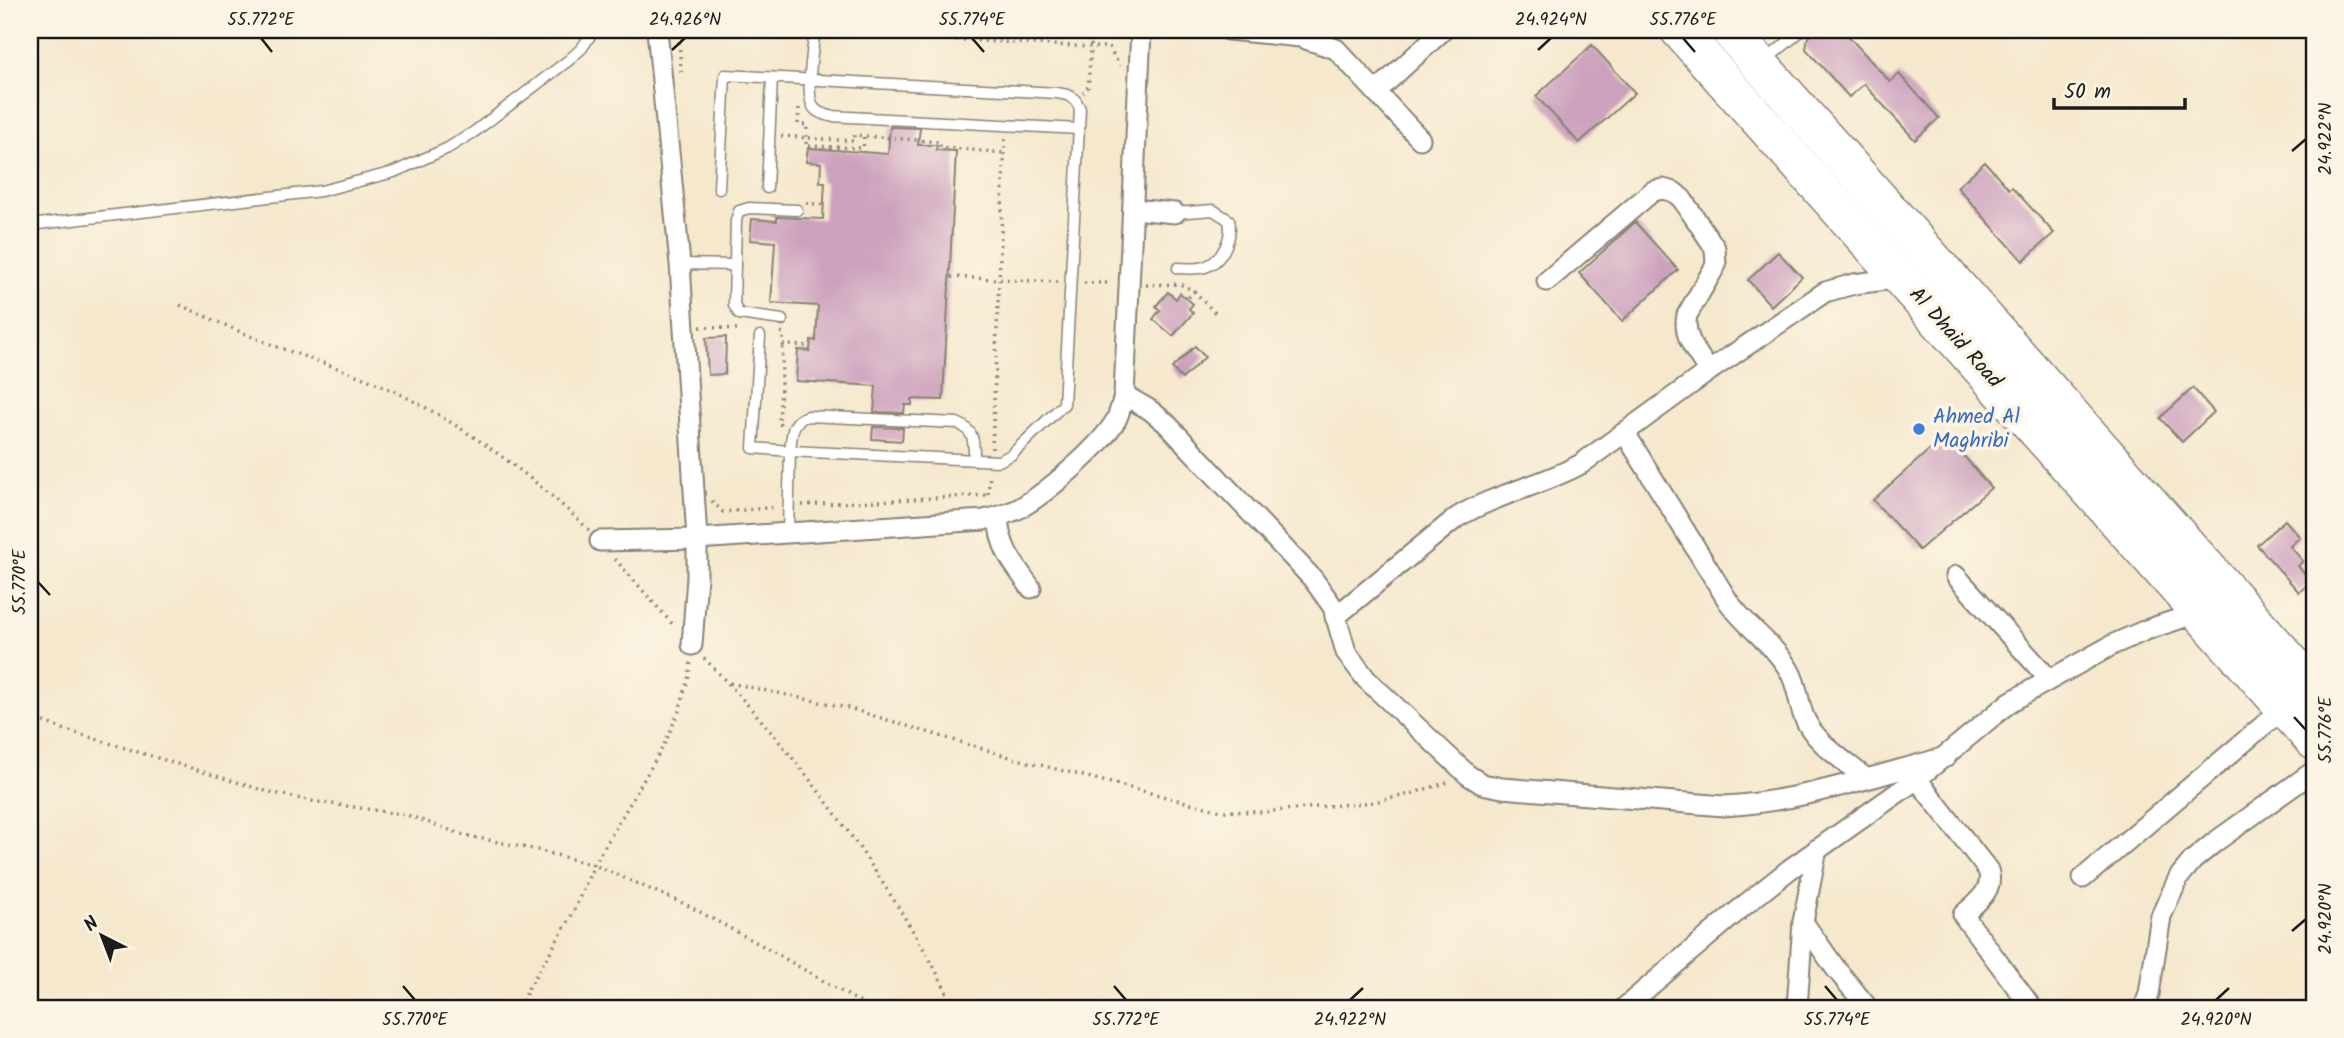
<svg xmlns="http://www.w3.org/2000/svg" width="2344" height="1038" viewBox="0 0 2344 1038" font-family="Kalam,sans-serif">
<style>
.building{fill:#cca1bd}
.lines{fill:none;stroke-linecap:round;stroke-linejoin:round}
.lane-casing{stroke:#888274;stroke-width:13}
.street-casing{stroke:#888274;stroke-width:23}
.highway-casing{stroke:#888274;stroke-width:40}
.path{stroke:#888274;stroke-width:3.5;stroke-dasharray:2 5;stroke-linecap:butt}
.lane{stroke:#fff;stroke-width:10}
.street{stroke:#fff;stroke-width:19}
.highway{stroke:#fff;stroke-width:37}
.ticks{fill:none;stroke:#1c1c1c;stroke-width:2.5}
.shop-dot{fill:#3f7fe0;stroke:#fcf5e5;stroke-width:2.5}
.labels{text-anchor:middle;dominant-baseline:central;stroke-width:7;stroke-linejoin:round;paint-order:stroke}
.street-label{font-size:21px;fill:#1c1c1c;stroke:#fcf5e5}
.shop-label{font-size:21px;fill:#366cbe;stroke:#fcf5e5;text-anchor:start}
.neatline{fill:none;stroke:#1c1c1c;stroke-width:2.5}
.ticks-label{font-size:18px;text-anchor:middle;fill:#1c1c1c}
</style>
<rect width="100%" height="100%" fill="#fcf5e5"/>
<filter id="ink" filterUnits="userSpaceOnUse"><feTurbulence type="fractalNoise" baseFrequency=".0143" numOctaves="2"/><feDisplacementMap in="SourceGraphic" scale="14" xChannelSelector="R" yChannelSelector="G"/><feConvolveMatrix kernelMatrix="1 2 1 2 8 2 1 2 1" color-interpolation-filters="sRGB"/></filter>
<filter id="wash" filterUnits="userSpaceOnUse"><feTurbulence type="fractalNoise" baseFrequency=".00686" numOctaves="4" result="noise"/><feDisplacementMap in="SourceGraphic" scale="28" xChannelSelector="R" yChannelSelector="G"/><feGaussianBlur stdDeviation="1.57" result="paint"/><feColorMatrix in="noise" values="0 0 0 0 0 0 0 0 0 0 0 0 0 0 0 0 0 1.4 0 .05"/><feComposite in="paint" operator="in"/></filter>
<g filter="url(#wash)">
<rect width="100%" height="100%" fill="#f5e8cd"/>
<g id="blocks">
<g class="building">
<path d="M1816,30H1843L1890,82L1899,74L1939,118L1915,140L1864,84L1849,97L1806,49L1808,37Z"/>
<path d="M1592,45L1635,93L1579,143L1536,96Z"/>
<path d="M890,127L920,128L918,145H937L936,150L956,151L943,400L912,399V405H905L904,413L874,412L876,386L796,381L798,350L810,351L811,340L816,341L818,306L771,303L775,242L750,240L752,219L777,221V217L823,219L825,182H820L821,163L806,162L808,148L888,154Z"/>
<path d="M1985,162L2009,189L2012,187L2054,233L2023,261L1957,187Z"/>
<path d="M1635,222L1678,270L1622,321L1579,273Z"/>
<path d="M1778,252L1802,277L1771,306L1748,280Z"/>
<path d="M1168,292L1176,299L1180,293L1193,304L1189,309L1193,313L1173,336L1153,319L1160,310L1156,306Z"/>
<path d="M726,337L725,374L708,375L706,338Z"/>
<path d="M1195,346L1205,357L1182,379L1172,368Z"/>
<path d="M2193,388L2214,412L2182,442L2160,418Z"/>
<path d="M873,427L903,428L902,441L872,439Z"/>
<path d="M1946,435L1991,488L1919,550L1873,500Z"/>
<path d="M2285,520L2300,537L2290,546L2303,561L2298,566L2312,581L2299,592L2257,545Z"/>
</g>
</g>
</g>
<g filter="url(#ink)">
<use href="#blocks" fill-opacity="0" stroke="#888274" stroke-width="2"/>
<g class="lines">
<g class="lane-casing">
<g id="lane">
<path d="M815,30C813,46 806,91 812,104C814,112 823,114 830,116L1079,129"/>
<path d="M1766,60L1802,30"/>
<path d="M767,188L772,78"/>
<path d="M719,189L725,75L1057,93C1070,95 1075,96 1080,109L1064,404L1011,455L999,461L790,451L788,533"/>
<path d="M1175,213L1213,210L1229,220C1233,239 1221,265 1200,268C1193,269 1185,268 1178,268"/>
<path d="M30,225L321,191L394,172L448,148L474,132L569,60L582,48L594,30"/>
<path d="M680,264L735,265"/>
<path d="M782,320L739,314L734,305L736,220L739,211L749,208L797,210"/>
<path d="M760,336L753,448L790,451C792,435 791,420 808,416L957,423C975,430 974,443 974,460"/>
</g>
</g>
<g class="street-casing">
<g id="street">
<path d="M657,30L680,264L697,539V577L692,645"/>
<path d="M1228,30L1300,37L1336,49L1420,139"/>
<path d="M1376,92L1443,30"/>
<path d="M1133,209L1175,213"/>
<path d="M1547,281L1653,191L1663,189L1674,192L1682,199L1715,248L1716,265L1687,315C1682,336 1697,353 1709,371"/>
<path d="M1124,395L1150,410L1166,423L1313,579L1333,607L1346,652L1366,679L1468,775L1482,784L1502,788L1724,806C1799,802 1874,776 1946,757"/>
<path d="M1625,433L1728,601C1746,627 1774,644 1789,670C1798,685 1798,702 1804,717C1814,742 1845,761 1865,778"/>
<path d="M998,517C1000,549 1013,563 1031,588"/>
<path d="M600,541L697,539L984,520C996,517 1009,514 1020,508C1048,492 1100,447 1116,420C1120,412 1122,403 1124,395L1141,30"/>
<path d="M1956,576L2049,679"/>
<path d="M1335,617L1456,518C1495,494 1541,486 1581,464L1709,371L1825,292L1854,284L1901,278"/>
<path d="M1917,779L1988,870C1995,890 1977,902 1963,915L2032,1008"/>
<path d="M2083,878L2284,708"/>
<path d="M1803,922L1836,969L1868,1008"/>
<path d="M1624,1008L1746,904L1790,869L1917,779L2010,702L2114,644L2146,630L2200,612"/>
<path d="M1797,1008L1803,922L1817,849"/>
<path d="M2144,1008L2149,994L2161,916L2179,877L2193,860L2215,842L2314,771"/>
</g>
</g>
<g class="highway-casing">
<g id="highway">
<path d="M1679,30L2314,741"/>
<path d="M1729,30L2314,688"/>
</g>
</g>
<g class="path">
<path d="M754,30L801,32"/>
<path d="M855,30V34L1091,47L1088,87L1083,93"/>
<path d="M1092,30L1091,47H1109L1120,66"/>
<path d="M826,33L855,34"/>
<path d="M681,72L679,39L689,30"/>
<path d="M799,108L798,124L807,125L806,146L863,148"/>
<path d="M781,136L854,141V135L940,142V147L1004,153"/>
<path d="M863,153L864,134"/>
<path d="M806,203L824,205"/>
<path d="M951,277L1059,282"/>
<path d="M1084,283H1110"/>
<path d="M1146,285L1180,284L1194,291L1187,299"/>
<path d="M1194,291L1217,315"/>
<path d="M180,305C214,320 248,336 283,349C322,363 361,375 398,393C468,428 533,476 589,530"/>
<path d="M700,327L738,329"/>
<path d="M781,332L783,333V345L810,346"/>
<path d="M781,425L779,424L783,345"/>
<path d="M992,449L1005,138"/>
<path d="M988,494L990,474"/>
<path d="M712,501L723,512L777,507"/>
<path d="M802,505L988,495"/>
<path d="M615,559L675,627"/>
<path d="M704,658C780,736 846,822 903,915C921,944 941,976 953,1008"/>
<path d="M730,683L848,708L1013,758L1221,811L1262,812L1374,802L1410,794L1448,782"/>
<path d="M30,717L63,729L269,792L312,801L407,815L464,835L537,850L594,865L685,904L763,946L870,1008"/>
<path d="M520,1008L529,987L570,919L594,865L664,745L679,711L689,676L691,660"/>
</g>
<use href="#lane" class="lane"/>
<use href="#street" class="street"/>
<use href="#highway" class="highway"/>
</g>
</g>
<path class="ticks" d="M261,38L272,52M972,38L984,52M1683,38L1695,52M672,50L685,38M1538,50L1551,38M2292,151L2306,139M38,582L50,595M2294,717L2306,730M2292,931L2306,919M403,986L415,1000M1114,986L1126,1000M1825,986L1837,1000M1350,1000L1363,988M2216,1000L2229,988"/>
<circle class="shop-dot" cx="1919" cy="429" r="7"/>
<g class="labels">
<g class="street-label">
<text transform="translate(1955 338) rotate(48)">Al Dhaid Road</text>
</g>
<g class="shop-label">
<text x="1933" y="417">Ahmed Al<tspan x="1933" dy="24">Maghribi</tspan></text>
</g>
</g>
<rect width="2344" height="1038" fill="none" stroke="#fcf5e5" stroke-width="77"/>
<g transform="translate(102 936) rotate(318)" stroke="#fcf5e5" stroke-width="5" paint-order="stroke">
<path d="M0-5L12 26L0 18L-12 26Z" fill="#1c1c1c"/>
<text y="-10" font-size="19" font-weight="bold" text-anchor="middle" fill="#1c1c1c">N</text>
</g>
<path d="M2054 98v10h131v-10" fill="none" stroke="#1c1c1c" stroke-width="3.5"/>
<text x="2064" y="98" font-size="21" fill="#1c1c1c" stroke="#fcf5e5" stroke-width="5" paint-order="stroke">50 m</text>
<rect x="38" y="38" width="2268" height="962" class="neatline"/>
<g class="ticks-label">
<text x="261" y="25">55.772°E</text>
<text x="685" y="25">24.926°N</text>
<text x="972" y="25">55.774°E</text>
<text x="1551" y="25">24.924°N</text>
<text x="1683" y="25">55.776°E</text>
<text transform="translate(2325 139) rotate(-90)" y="6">24.922°N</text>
<text transform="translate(19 582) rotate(-90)" y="6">55.770°E</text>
<text transform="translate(2325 730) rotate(-90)" y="6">55.776°E</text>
<text transform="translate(2325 919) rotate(-90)" y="6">24.920°N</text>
<text x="415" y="1025">55.770°E</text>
<text x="1126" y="1025">55.772°E</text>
<text x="1350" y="1025">24.922°N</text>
<text x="1837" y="1025">55.774°E</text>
<text x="2216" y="1025">24.920°N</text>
</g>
</svg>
